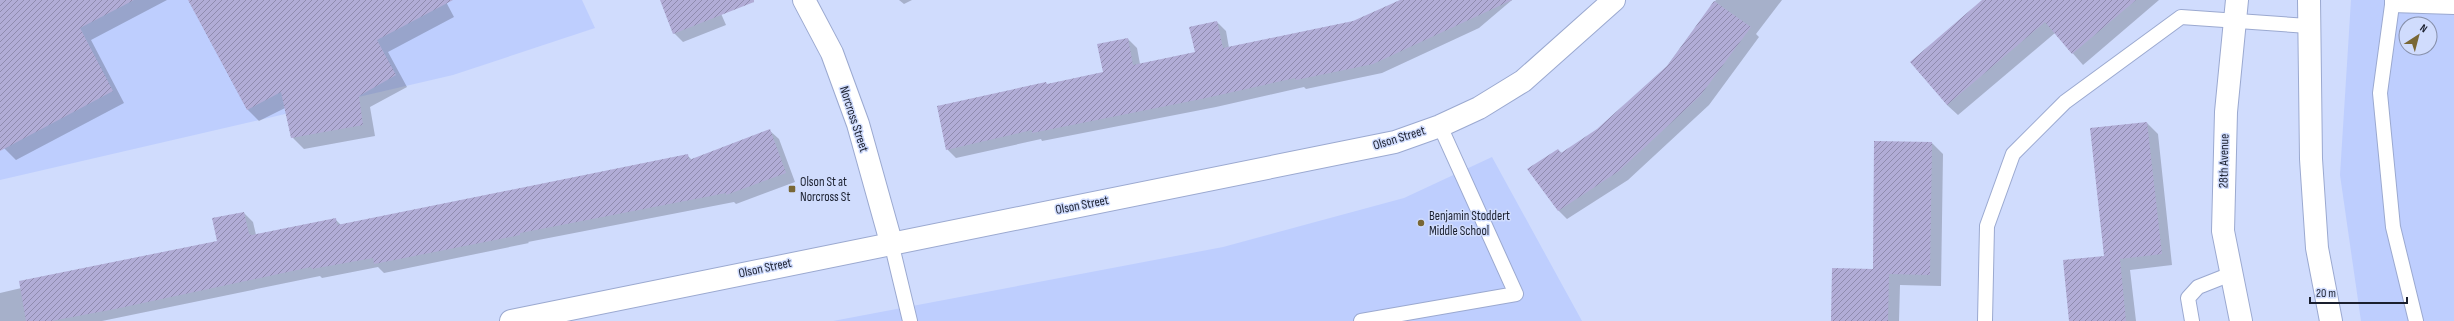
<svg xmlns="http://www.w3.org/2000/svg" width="2454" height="321" viewBox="0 0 2454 321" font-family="'Sofia Sans Condensed',sans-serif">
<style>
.built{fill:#becefe;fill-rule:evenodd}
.shadow{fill:#0003}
.building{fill:url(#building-hatch)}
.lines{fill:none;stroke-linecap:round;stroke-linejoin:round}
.service-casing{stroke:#9ba9d0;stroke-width:16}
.minor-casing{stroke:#9ba9d0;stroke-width:24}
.tertiary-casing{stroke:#9ba9d0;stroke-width:24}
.service{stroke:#fff;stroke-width:14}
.minor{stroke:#fff;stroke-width:22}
.tertiary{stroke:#fff;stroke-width:22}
.poi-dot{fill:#796735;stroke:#d0dcfd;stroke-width:1.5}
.labels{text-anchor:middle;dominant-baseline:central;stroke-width:3;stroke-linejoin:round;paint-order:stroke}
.street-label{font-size:13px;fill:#1a1f2e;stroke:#d0dcfd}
.poi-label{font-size:13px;fill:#1a1f2e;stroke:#d0dcfd;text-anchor:start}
</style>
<defs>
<pattern id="building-hatch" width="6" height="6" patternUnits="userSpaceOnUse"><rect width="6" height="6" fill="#b1acd6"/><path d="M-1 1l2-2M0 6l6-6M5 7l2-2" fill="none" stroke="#8f8bae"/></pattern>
</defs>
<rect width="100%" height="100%" fill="#d0dcfd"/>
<g class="built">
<path d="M0,0H582L595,28L453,75L0,180Z"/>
<path d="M2351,0H2454V321H2361L2340,175ZM2406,24H2430V48H2406Z"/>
<path d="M1492,157L1582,321H833L1223,247L1404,198Z"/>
</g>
<g class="shadow">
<path d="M0,0H167L91,40L124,103L16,160L4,148L0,140Z"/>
<path d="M189,0H445L454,17L388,52L407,87L370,107L375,136L304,149L292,137L285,108L259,121L248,110Z"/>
<path d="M661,0H715L726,25L683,42L674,33Z"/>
<path d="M899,0H912L904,4Z"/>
<path d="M1403,0H1512L1479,28L1382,73L1306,89L1304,87L1216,107L1042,141L1041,139L956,158L947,149L1048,85L1104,73L1128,39L1137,48L1140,64L1197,53L1217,22L1226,31L1229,48L1354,22Z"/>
<path d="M1716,0H1782L1756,34L1759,37L1709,105L1628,180L1567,219L1558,210V150L1562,153L1598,130L1667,66Z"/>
<path d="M1984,0H2159L2083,65L2055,33L1958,115L1947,105Z"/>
<path d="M2147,123L2158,134L2172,265L2130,270L2136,321H2070L2105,257Z"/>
<path d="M769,130L779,139L795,182L736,204L734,202L528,242L529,243L384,273L378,267L322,278L320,276L102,321H0V293L218,242L244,213L253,222L256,235L335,219L341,225L687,155L692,160Z"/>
<path d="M1932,143L1943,154L1941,286L1900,285L1899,321H1832L1874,270Z"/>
</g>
<g class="building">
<path d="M0,0H134L80,28L113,91L0,151Z"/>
<path d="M188,0H453L377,40L396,75L359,96L363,125L291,138L281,92L247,110Z"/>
<path d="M660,0H754V2L673,34Z"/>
<path d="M1400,0H1512L1373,64L1296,80L1295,78L1206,98L1032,133V130L946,150L937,106L1046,82L1047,84L1103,72L1097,44L1128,38L1133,65L1195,52L1189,27L1217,21L1223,48L1353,21Z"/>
<path d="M1982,0H2136L2072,54L2045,22L1947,105L1910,62Z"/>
<path d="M1714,1L1751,27L1700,96L1619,171L1558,211L1527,169L1558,149L1561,153L1597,129L1667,66Z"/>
<path d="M2147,122L2162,254L2120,259L2126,321H2069L2063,260L2104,256L2090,128Z"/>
<path d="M770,129L786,173L726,195V193L520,233V235L374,264L373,258L312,269L311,267L115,309L51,321H26L19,281L217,241L212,218L244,212L249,234L252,235L336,218L337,225L688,154L689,160Z"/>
<path d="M1874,141L1932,142L1930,275L1889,274L1888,321H1831L1832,268L1873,269Z"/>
</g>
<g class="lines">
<g class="service-casing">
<g id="service">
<path d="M2392,0V5L2454,7"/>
<path d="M2392,5L2380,93L2393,227L2416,321"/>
<path d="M891,242L910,321"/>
<path d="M1361,321L1516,294L1440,126"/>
<path d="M1985,321L1987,226L2013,154L2065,102L2181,17L2308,26"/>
<path d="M2192,321L2188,298L2198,287L2231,274"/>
</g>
</g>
<g class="minor-casing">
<path id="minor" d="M804,0L832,53L858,124L891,242"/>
</g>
<g class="tertiary-casing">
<g id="tertiary">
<path d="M2237,0L2226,112L2223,231L2241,321"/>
<path d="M2309,0L2311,159L2317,248L2331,321"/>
<path d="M511,321L1395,142L1440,126L1479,108L1523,81L1614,0"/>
</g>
</g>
<use href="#service" class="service"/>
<use href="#minor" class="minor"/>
<use href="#tertiary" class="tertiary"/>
</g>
<g class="poi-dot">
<rect x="788" y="185" width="8" height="8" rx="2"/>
<circle cx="1421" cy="223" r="4"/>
</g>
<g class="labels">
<g class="street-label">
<text transform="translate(854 119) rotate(72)">Norcross Street</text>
<text transform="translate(1399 138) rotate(-17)">Olson Street</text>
<text transform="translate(2224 161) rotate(-89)">28th Avenue</text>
<text transform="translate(1082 205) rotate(-11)">Olson Street</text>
<text transform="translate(765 268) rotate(-12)">Olson Street</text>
</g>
<g class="poi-label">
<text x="800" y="182">Olson St at<tspan x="800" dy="15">Norcross St</tspan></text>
<text x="1429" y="216">Benjamin Stoddert<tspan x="1429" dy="15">Middle School</tspan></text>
</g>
</g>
<g transform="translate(2418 36) rotate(36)"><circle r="19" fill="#d0dcfd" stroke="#8790aa"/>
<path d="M0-3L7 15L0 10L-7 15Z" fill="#796735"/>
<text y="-6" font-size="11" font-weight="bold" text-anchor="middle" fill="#1a1f2e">N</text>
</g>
<path d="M2310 297v6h97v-6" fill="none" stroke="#1a1f2e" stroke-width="2"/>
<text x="2316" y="297" font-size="12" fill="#1a1f2e" stroke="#d0dcfd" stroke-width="3" paint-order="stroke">20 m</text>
</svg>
